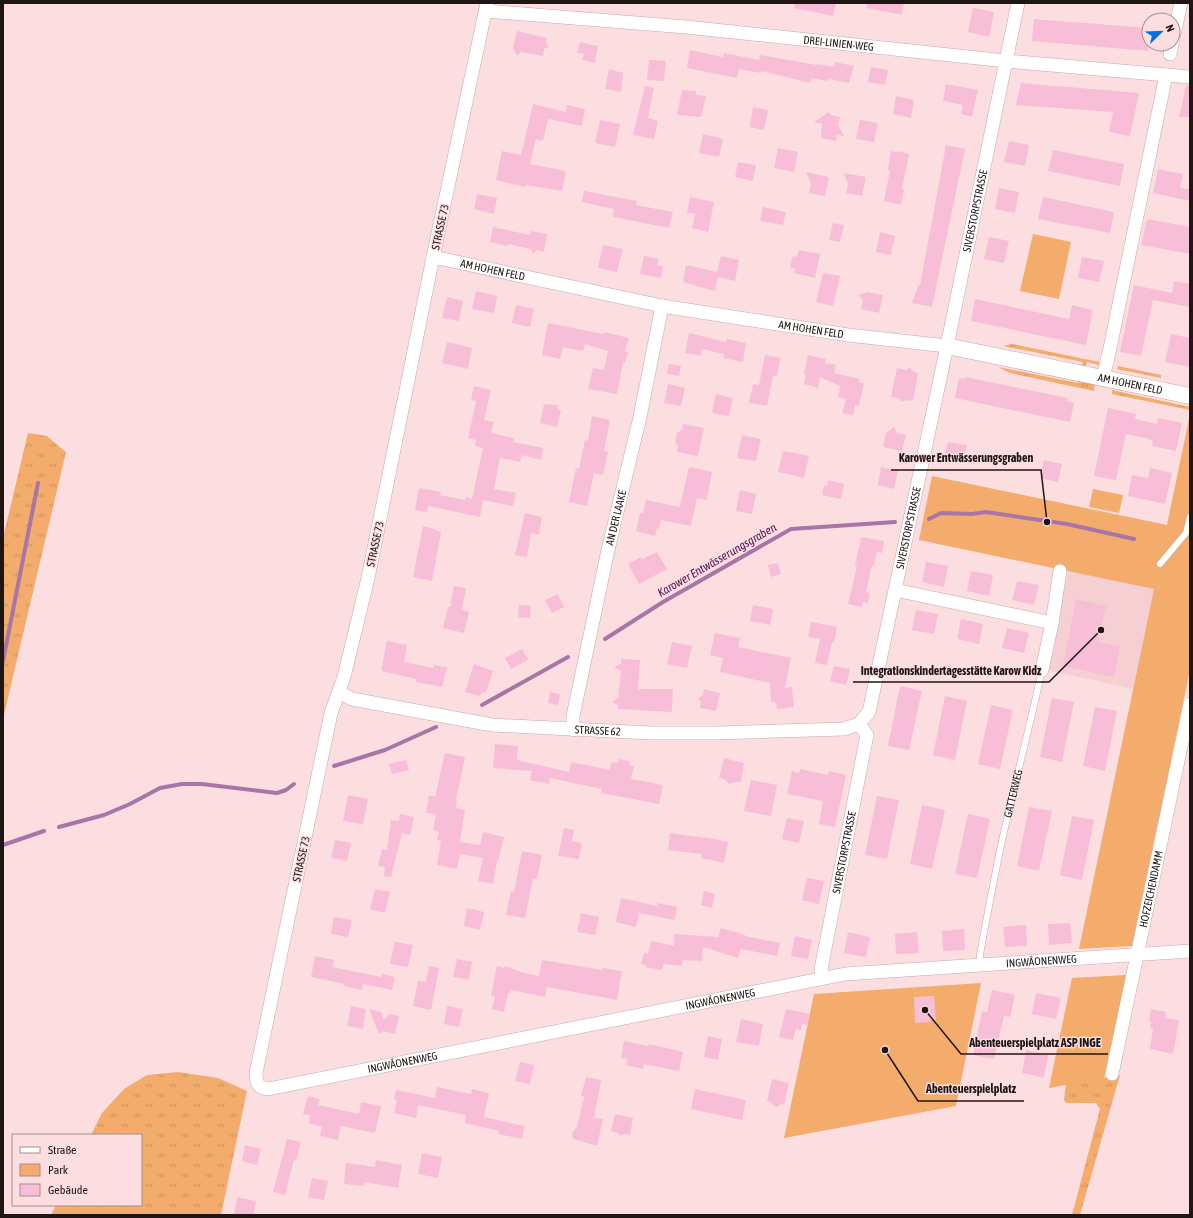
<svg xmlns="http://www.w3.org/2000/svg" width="1193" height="1218" viewBox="0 0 1193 1218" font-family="'Asap Condensed',sans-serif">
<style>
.built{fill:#f5cfd1}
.grass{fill:url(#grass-tufts)}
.green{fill:#f3ac6b}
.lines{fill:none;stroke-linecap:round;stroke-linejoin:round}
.stream{stroke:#a975a7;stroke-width:4}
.building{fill:#f8bed8}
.service-casing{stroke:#c6a9ab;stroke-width:7}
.minor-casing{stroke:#c6a9ab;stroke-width:14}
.tertiary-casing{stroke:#c6a9ab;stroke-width:17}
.service{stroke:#fff;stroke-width:6}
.minor{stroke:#fff;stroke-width:13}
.tertiary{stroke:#fff;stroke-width:16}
.labels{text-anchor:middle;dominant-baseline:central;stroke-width:3;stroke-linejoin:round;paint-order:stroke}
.street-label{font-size:11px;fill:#1f1515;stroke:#fcdee0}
.water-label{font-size:12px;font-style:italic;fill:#521354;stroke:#fcdee0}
.leader{fill:none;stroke:#1f1515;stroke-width:1.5}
.callout-dot{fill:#1f1515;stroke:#fcdee0;stroke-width:1.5}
.callout-label{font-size:12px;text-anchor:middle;font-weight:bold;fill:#1f1515;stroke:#fcdee0;stroke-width:3;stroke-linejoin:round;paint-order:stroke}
</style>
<defs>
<pattern id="grass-tufts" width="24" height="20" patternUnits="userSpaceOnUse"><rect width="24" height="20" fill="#f3ac6b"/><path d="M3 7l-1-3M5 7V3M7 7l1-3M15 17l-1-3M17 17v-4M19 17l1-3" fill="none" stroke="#d0935c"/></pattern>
</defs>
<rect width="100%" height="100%" fill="#fcdee0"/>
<path class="built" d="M1068,571L1154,589L1133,689L1047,670Z"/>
<g class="grass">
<path d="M1012,344L1099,362V365L1087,362L1085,367L1082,366L1083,362L1003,346Z"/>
<path d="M1118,366L1161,375V378L1117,369Z"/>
<path d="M998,367L1078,383L1079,380L1095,383L1094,391L1010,373Z"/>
<path d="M1112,390L1190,407V410L1112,394Z"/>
<path d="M28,433L47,436L66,452L3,719V538Z"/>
<path d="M178,1072L218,1078L247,1091L221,1215H51L56,1205H141V1135H91L102,1113L124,1089L147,1075Z"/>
<path d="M1120,1075L1080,1215H1072L1100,1109L1096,1103H1066L1064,1100L1066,1084Z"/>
</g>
<g class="green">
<path d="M1033,234L1071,242L1059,299L1020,291Z"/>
<path d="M1189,419L1190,670L1132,946L1079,949L1154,589L919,540L932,476L1167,525Z"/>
<path d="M1093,489L1123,495L1119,513L1089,507Z"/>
<path d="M1126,975L1104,1078L1049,1088L1072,978Z"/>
<path d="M981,983L956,1106L784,1138L814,994Z"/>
</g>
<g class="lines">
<g class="stream">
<path d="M929,519L941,513L972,514L986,512L1067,524L1134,539"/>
<path d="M605,639L663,602L791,529L895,522"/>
<path d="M3,661L38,483"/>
<path d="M482,705L568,657"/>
<path d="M334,766L385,750L436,727"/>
<path d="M59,827L104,815L130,804L160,788L182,784H202L277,793L286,790L294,784"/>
<path d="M3,845L44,831"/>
</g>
</g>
<g class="building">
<path d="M795,3H836L833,16L794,8Z"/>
<path d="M867,3H904L902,15L867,8Z"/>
<path d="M973,8L994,12L989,37L968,32Z"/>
<path d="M1034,19L1149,28L1148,51L1032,41Z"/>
<path d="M517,31L547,38L546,43L549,47L544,49L543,56L521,52L517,56L513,48Z"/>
<path d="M580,42L598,46L595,63L582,60L584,54L577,53Z"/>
<path d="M690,50L723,57L724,53L759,60L760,55L817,65V64L834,67L835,62L854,66L849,83L829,79L828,81L812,78L810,83L762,71L761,73L739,69L737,78L687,68Z"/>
<path d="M649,60L666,61L664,81L647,80Z"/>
<path d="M871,67L888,70L885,85L868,82Z"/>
<path d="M609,69L623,73L621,92L605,89Z"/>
<path d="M1021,83L1139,93L1130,136L1109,132L1113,112L1016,105Z"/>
<path d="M946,84L978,90L972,117L961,114L963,105L943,101Z"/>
<path d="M645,86L654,88L648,118L658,121L654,139L633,135Z"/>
<path d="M1186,86H1190V117H1179Z"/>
<path d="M682,90L696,91V95L706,96L701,117L677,115Z"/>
<path d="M896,96L914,100L911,118L893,114Z"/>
<path d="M533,104L566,112L567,105L585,109L582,126L548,119L543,141L536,139L530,164L566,171L562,191L525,185V187L496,180L502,151L521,155Z"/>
<path d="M753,107L768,110L764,130L750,127Z"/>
<path d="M829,112L831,115L840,117L838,125L844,136L837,135L836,141L821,138L822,124L814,122Z"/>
<path d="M600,120L620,124L615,147L595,143Z"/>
<path d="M860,120L878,123L874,142L856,139Z"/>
<path d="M703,134L723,139L719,157L699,153Z"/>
<path d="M1009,141L1029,145L1025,166L1004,162Z"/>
<path d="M946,145L965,149L932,307L912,303L918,286H920Z"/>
<path d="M778,148L798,152L794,172L774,168Z"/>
<path d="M1053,150L1124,164L1120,186L1048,171Z"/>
<path d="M891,151L897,152L898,151L909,154L902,189H904L901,205L884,201L890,170H888Z"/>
<path d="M738,162L756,165L753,181L735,177Z"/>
<path d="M1158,169L1183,174L1180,188L1190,189V201L1153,193Z"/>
<path d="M806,172L829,177L825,196L809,193L811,184Z"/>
<path d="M844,173L866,177L862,196L846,193L848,184Z"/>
<path d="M999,188L1019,192L1015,213L995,209Z"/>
<path d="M584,191L637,201L636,205L673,212L669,228L613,217L614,209L582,202Z"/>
<path d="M477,194L497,198L494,214L474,209Z"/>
<path d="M690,197L714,202L708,232L692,228L695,214L687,213Z"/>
<path d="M1043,197L1114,212L1110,233L1038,219Z"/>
<path d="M763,207L786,212L783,225L760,221Z"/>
<path d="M1147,219L1190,227V254L1141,245Z"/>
<path d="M833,223L844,225L840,242L829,240Z"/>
<path d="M493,227L530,235L531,231L547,234L544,252L537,250L533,254L531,249L508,244L507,246L490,242Z"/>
<path d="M880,232L895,236L891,255L876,252Z"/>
<path d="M989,237L1009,241L1004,263L984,259Z"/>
<path d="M603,245L623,249L617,272L598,268Z"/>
<path d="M799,250L820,254L815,278L794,273L795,268L790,267L793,256L797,257Z"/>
<path d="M644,256L659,259L657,265L663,266L661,278L640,274Z"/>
<path d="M721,256L739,260L735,281L718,277L715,291L683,282L686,265L717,272Z"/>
<path d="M1082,257L1104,261L1099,282L1078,278Z"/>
<path d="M823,273L840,276L833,306L816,302Z"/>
<path d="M1174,281L1190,284V307L1153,300L1141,356L1120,352L1134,285L1172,293Z"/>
<path d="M476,291L497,296L494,313L472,309Z"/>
<path d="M868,292L883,295L879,313L861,309L863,301L859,295Z"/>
<path d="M447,297L463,301L459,321L442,318Z"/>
<path d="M975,299L1069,319L1072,305L1093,310L1086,345L971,321Z"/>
<path d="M516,305L534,309L530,327L512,323Z"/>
<path d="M548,323L603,334L604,332L629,338L625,351L628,352L625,363L623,362L617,394L588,389L593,368L604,370L608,351L585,344L583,351L563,347L560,359L542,355Z"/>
<path d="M689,333L726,342L727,339L746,343L743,362L723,358L724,354L702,349L701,356L685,353Z"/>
<path d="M1171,334L1190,338V367L1165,362Z"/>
<path d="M447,342L472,348L468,369L442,363Z"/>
<path d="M765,355L780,358L777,376H773L767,406L749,403L753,384L759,385Z"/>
<path d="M808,355L826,359L825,363L836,365L834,373L860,379L859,382L864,383L859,406L855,405L853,415L842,413L846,399L838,397L840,386L820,377L818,388L804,384L806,375L804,374Z"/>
<path d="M669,364L681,366L679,376L667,374Z"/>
<path d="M910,367L912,371L918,373L913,401L906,400L902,402L899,398L891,397L897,368L906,370Z"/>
<path d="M965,377L1068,398L1067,401L1074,403L1070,422L955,398L959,378L965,379Z"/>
<path d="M668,384L685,388L681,406L664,403Z"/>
<path d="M474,386L491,390L484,420L494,422L491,433L514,438L513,442L543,448L541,460L522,455L520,462L500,458L494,489L516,493L513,506L483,500L480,517L428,506L427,512L415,510L419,488L441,492L440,495L465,500L466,497L472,499L483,448L475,446L476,440L468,438L476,401L471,400Z"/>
<path d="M716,394L733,398L729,416L712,413Z"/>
<path d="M544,404L557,405L558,409L561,410L557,427L540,423Z"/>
<path d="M1108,408L1136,414L1135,419L1157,424L1158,418L1182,423L1176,451L1152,446L1153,441L1150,440V439L1126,434L1116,480L1094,476Z"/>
<path d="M592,416L610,420L604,451L608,452L603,475L594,473L587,506L569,502L576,468L579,469L585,440L588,441Z"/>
<path d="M683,424L704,428L698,456L677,452L678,446L675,442L677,433L682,430Z"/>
<path d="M894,427L897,433L906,435L902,451L883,447L886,433Z"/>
<path d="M742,435L761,439L756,461L737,458Z"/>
<path d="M948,442L967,445L963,462L944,458Z"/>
<path d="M783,451L809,456L804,478L778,472Z"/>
<path d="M1044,460L1062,464L1058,482L1040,478Z"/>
<path d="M689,467L712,472L707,500L697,498L691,526L661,520L659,529L657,528L655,536L636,531L640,513H643L646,500L679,507L680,506Z"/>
<path d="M881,467L898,471L894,489L878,485Z"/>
<path d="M1150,468L1172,473L1165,504L1128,496L1132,475L1148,478Z"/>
<path d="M828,480L844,484L841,499L822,495L824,485L827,486Z"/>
<path d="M740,490L756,494L752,514L736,511Z"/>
<path d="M525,513L542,517L539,535L531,533L527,557L515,555Z"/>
<path d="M423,526L435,529V530L441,532L432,581L413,577Z"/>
<path d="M861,537L884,541L882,553L877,552L874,566L872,565L866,592L870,593L868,603L863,602L862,607L848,604L857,567L855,566Z"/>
<path d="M657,552L667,569L639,584L628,564L641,557L642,559Z"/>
<path d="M926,562L948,566L944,587L922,582Z"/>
<path d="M778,563L781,574L771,577L768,565Z"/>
<path d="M971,571L993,575L989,596L967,591Z"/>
<path d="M1017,581L1039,585L1034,605L1012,600Z"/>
<path d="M454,586L466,588L462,610L469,612L464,633L443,628L448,607H450Z"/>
<path d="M558,594L564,607L552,613L545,600Z"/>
<path d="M1076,599L1106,606L1098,642L1120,647L1114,677L1063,666Z"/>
<path d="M519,605L531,606L530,618L518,617Z"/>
<path d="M753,605L773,609L770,625L750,621Z"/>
<path d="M916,610L938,614L934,634L912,630Z"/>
<path d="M961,619L983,624L979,644L957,639Z"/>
<path d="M811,622L837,627L834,642H832L827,665L815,663L820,639L808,637Z"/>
<path d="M1007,628L1029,633L1024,653L1002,648Z"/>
<path d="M715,633L740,638L738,647L791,658L785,688L792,687L794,707L777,709L776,702H771L770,683L720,672L723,658L710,655Z"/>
<path d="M387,641L407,645L404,662L433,668L434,665L447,667L442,687L416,682V679L381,671Z"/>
<path d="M672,642L692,646L687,668L667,664Z"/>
<path d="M522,649L528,660L511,669L505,658Z"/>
<path d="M621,659L640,660L638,689H673L672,712L618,709V705L612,702L618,698L621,671L614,667L621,664Z"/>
<path d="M474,664L493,671L486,693L484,692L479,696L465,692Z"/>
<path d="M834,666L850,669L846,685L830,681Z"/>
<path d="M900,686L922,691L909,750L888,746Z"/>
<path d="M704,689L720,693L716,711L700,708L701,702L698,698L703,695Z"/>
<path d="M550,692L560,694L558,705L548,703Z"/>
<path d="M945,696L967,701L955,760L933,755Z"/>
<path d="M1052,698L1074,702L1062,762L1040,757Z"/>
<path d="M991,705L1013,710L1000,769L978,764Z"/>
<path d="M1095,707L1117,711L1105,771L1083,766Z"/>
<path d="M495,744L518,746L517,760L569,772L571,762L610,770L611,762L618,763V759L630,761L629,765L634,766L631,779L663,785L659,804L601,793L602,789L550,778L549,784L530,780L532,771L493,768Z"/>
<path d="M445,753L465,757L456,800L457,801L456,808L465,810L460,842L480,845L483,832L504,837L498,861H497L493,884L478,881L483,858L460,854L457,869L437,865L441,841L437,840L439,832L433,830L436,814L426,813L429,795L435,797Z"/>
<path d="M724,758L744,763L741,782H736L729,784L724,779L719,778Z"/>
<path d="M406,760L409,770L392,774L389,764Z"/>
<path d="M800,769L828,775L829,771L846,775L835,827L819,824L823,801L787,794L792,771L799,773Z"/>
<path d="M751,780L777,785L771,816L744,811Z"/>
<path d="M348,795L368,799L363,824L343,821Z"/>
<path d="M877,796L899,800L887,859L865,855Z"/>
<path d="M922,805L945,810L932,869L910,864Z"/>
<path d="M1029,807L1052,811L1039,871L1017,866Z"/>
<path d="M400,814L414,817L410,835L402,833L391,877L384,876L385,867L378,866L382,849L387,850L391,820L399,821Z"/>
<path d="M968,814L990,819L977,878L955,874Z"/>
<path d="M1072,816L1094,820L1082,880L1060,875Z"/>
<path d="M787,818L804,821L799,843L782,839Z"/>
<path d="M564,828L574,830L572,841L582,843L579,859L558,856Z"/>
<path d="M670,833L705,838V837L728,842L724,863L701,858L702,854L668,850Z"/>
<path d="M335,840L351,843L347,861L331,858Z"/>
<path d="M522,851L542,855L537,879H533L525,918L506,915L511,891L514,892Z"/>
<path d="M807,878L824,881L819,904L802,900Z"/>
<path d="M375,889L390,892L385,913L370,909Z"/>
<path d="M704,891L715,894L712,908L701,905Z"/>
<path d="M621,898L657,906V903L677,907L675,920L639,913L636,927L616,922Z"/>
<path d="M467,908L484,912L480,930L464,926Z"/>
<path d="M581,913L599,917L595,935L577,932Z"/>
<path d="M334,917L352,920L348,937L331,934Z"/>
<path d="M1070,923L1072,943L1049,945L1048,924Z"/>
<path d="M1026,925L1027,946L1005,947L1003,927Z"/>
<path d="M721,928L745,935V936L780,943L777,956L741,949L738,958L703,947L702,961L683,960L682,966L664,964L662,970L645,967L646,965L641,964L644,953L648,954L651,941L674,946V934L718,937Z"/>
<path d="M964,929L965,950L943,951L942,931Z"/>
<path d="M848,932L870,937L866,957L844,953Z"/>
<path d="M917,932L919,953L896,954L895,934Z"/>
<path d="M795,936L812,940L808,959L791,956Z"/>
<path d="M395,942L413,945L408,967L390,964Z"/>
<path d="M315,956L334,960L332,967L381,977L382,974L395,977L392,990L363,984L362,990L344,986V984L311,977Z"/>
<path d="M457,959L472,962L469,980L453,977Z"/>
<path d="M542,960L602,970V968L622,971L617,1000L547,987L545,997L511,990V993H508L504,1012L492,1009L495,996H491L497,966L504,968L505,966L524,973L539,976Z"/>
<path d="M429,966L439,968L431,1010L413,1006L418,981L426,982Z"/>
<path d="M992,990L1015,995L1010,1017L1004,1016L994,1059L973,1055L982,1011L987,1012Z"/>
<path d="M1036,993L1061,998L1056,1019L1032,1014Z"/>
<path d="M934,996L936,1020H931V1022L915,1023L914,997Z"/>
<path d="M351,1006L366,1009L363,1029L347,1026Z"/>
<path d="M447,1006L463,1009L459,1027L444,1024Z"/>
<path d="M369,1009L381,1012L384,1020L389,1014L399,1016L395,1034L383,1031L379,1034Z"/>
<path d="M786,1009L810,1014L807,1025L802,1024L801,1030L796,1029L793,1040L779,1037Z"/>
<path d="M1151,1009L1166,1012L1165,1018L1179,1020L1173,1054L1150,1049L1153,1029L1150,1028L1151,1021H1149Z"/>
<path d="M741,1019L763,1024L759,1046L736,1042Z"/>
<path d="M708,1036L722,1039L718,1060L704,1057Z"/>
<path d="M624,1041L648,1046L649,1044L683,1052L679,1071L644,1064L643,1069L626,1065L628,1059L621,1058Z"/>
<path d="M1026,1050L1048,1055L1044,1078L1022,1073Z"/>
<path d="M520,1062L534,1065L530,1084L515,1081Z"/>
<path d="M586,1077L601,1080L594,1118L603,1119L597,1146L574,1139L572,1136L573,1131L577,1127L584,1097L581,1096Z"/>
<path d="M772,1079L789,1083L784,1105L781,1104L777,1107L773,1105L771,1102L767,1101Z"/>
<path d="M437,1087L471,1094L472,1089L489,1093L484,1117L524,1126L522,1139L498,1134L499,1131L465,1123L466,1115L418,1105L416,1118L394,1113L397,1100L394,1099L396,1090L435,1098Z"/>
<path d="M695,1089L746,1100L742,1120L691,1109Z"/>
<path d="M308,1096L320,1099L318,1105L359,1114L361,1102L381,1106L375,1133L341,1126L338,1140L320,1136L322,1127L309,1123L310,1115L303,1114Z"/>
<path d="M615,1114L633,1118L630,1135L624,1134L620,1136L618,1133L611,1131Z"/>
<path d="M287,1139L301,1142L296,1161L294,1160L285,1195L273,1192Z"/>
<path d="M245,1145L261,1149L257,1165L242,1161Z"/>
<path d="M422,1153L442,1157L438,1178L418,1174Z"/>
<path d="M376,1160L402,1165L398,1188L365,1182L364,1186L344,1184L346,1163L375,1167Z"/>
<path d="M312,1178L328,1181L324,1200L308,1197Z"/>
<path d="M237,1197L256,1201L253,1215H234Z"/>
</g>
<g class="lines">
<g class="service-casing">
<g id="service">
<path d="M1160,564L1186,533L1190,517"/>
<path id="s1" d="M980,965V955C986,920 993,885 1000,850C1013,790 1029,730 1042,670"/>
</g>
</g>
<g class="minor-casing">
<g id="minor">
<path id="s2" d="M487,3L433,257L368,578L344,677L331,713L256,1073C256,1083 258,1088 268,1089L845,974L1190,951"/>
<path id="s3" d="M486,11L686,27L1006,61L1190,77"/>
<path d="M1173,39L1181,3"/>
<path d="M1170,54L1172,44"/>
<path id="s4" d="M433,257L662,306L848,335L947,346"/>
<path d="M1103,378L1109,353L1166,75"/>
<path d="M895,590L1052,623"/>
<path d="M1042,670L1052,623L1060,571"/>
<path id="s5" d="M339,692L352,699L492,725L650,733H718L844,729L859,724L869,712L947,346L1018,3"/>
<path id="s6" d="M573,730V716L608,550L640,417L662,306"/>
<path id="s7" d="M823,978L821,969L867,735L859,724"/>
<path id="s8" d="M1112,1074L1190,704"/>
</g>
</g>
<g class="tertiary-casing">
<g id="tertiary">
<path id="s9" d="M947,346L1190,396"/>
</g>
</g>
<use href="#service" class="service"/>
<use href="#minor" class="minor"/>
<use href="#tertiary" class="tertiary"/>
</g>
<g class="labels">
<g class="street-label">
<text stroke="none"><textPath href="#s3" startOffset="354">DREI-LINIEN-WEG</textPath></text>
<text stroke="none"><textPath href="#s5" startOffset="1053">SIVERSTORPSTRASSE</textPath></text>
<text transform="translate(440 227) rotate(-78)">STRASSE 73</text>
<text stroke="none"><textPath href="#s4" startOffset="61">AM HOHEN FELD</textPath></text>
<text stroke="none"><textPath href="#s4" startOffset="385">AM HOHEN FELD</textPath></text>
<text stroke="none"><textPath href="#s9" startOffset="187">AM HOHEN FELD</textPath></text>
<text stroke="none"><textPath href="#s6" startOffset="217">AN DER LAAKE</textPath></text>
<text stroke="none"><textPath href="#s5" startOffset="729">SIVERSTORPSTRASSE</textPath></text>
<text transform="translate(375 544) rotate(-78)">STRASSE 73</text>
<text stroke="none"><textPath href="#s5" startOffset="263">STRASSE 62</textPath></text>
<text stroke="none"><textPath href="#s1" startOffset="175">GATTERWEG</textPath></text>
<text stroke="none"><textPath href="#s7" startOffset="128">SIVERSTORPSTRASSE</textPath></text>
<text transform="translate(301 859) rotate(-78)">STRASSE 73</text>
<text stroke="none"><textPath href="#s8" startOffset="189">HOFZEICHENDAMM</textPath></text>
<text stroke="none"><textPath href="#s2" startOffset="1903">INGWÄONENWEG</textPath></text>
<text stroke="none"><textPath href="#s2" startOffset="1579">INGWÄONENWEG</textPath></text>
<text stroke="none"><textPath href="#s2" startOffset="1255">INGWÄONENWEG</textPath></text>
</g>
<g class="water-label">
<text transform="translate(717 560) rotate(-30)">Karower Entwässerungsgraben</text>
</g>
</g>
<path class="leader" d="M1047 522L1041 470H891M1101 630L1049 682H853M925 1010L961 1054H1108M885 1050L918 1101H1024"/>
<g class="callout-dot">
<circle cx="1047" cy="522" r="4"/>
<circle cx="1101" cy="630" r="4"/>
<circle cx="925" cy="1010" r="4"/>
<circle cx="885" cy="1050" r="4"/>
</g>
<g class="callout-label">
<text x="966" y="462">Karower Entwässerungsgraben</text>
<text x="951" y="675">Integrationskindertagesstätte Karow Kidz</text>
<text x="1035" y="1047">Abenteuerspielplatz ASP INGE</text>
<text x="971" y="1093">Abenteuerspielplatz</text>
</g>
<rect width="1193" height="1218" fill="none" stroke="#1f1515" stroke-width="8"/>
<rect x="12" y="1134" width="130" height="72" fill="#fcdee0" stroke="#a48e8f"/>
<rect x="20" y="1147" width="20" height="6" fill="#ffffff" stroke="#a48e8f"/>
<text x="48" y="1154" font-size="12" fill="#1f1515">Straße</text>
<rect x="20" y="1164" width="20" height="12" fill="#f3ac6b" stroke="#a48e8f"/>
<text x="48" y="1174" font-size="12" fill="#1f1515">Park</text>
<rect x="20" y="1184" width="20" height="12" fill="#f8bed8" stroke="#a48e8f"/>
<text x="48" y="1194" font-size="12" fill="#1f1515">Gebäude</text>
<g transform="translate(1161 32) rotate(67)"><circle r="19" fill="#fcdee0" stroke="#a48e8f"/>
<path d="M0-3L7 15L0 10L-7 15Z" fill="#0073da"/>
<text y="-6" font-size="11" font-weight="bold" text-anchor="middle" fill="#1f1515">N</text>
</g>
</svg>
